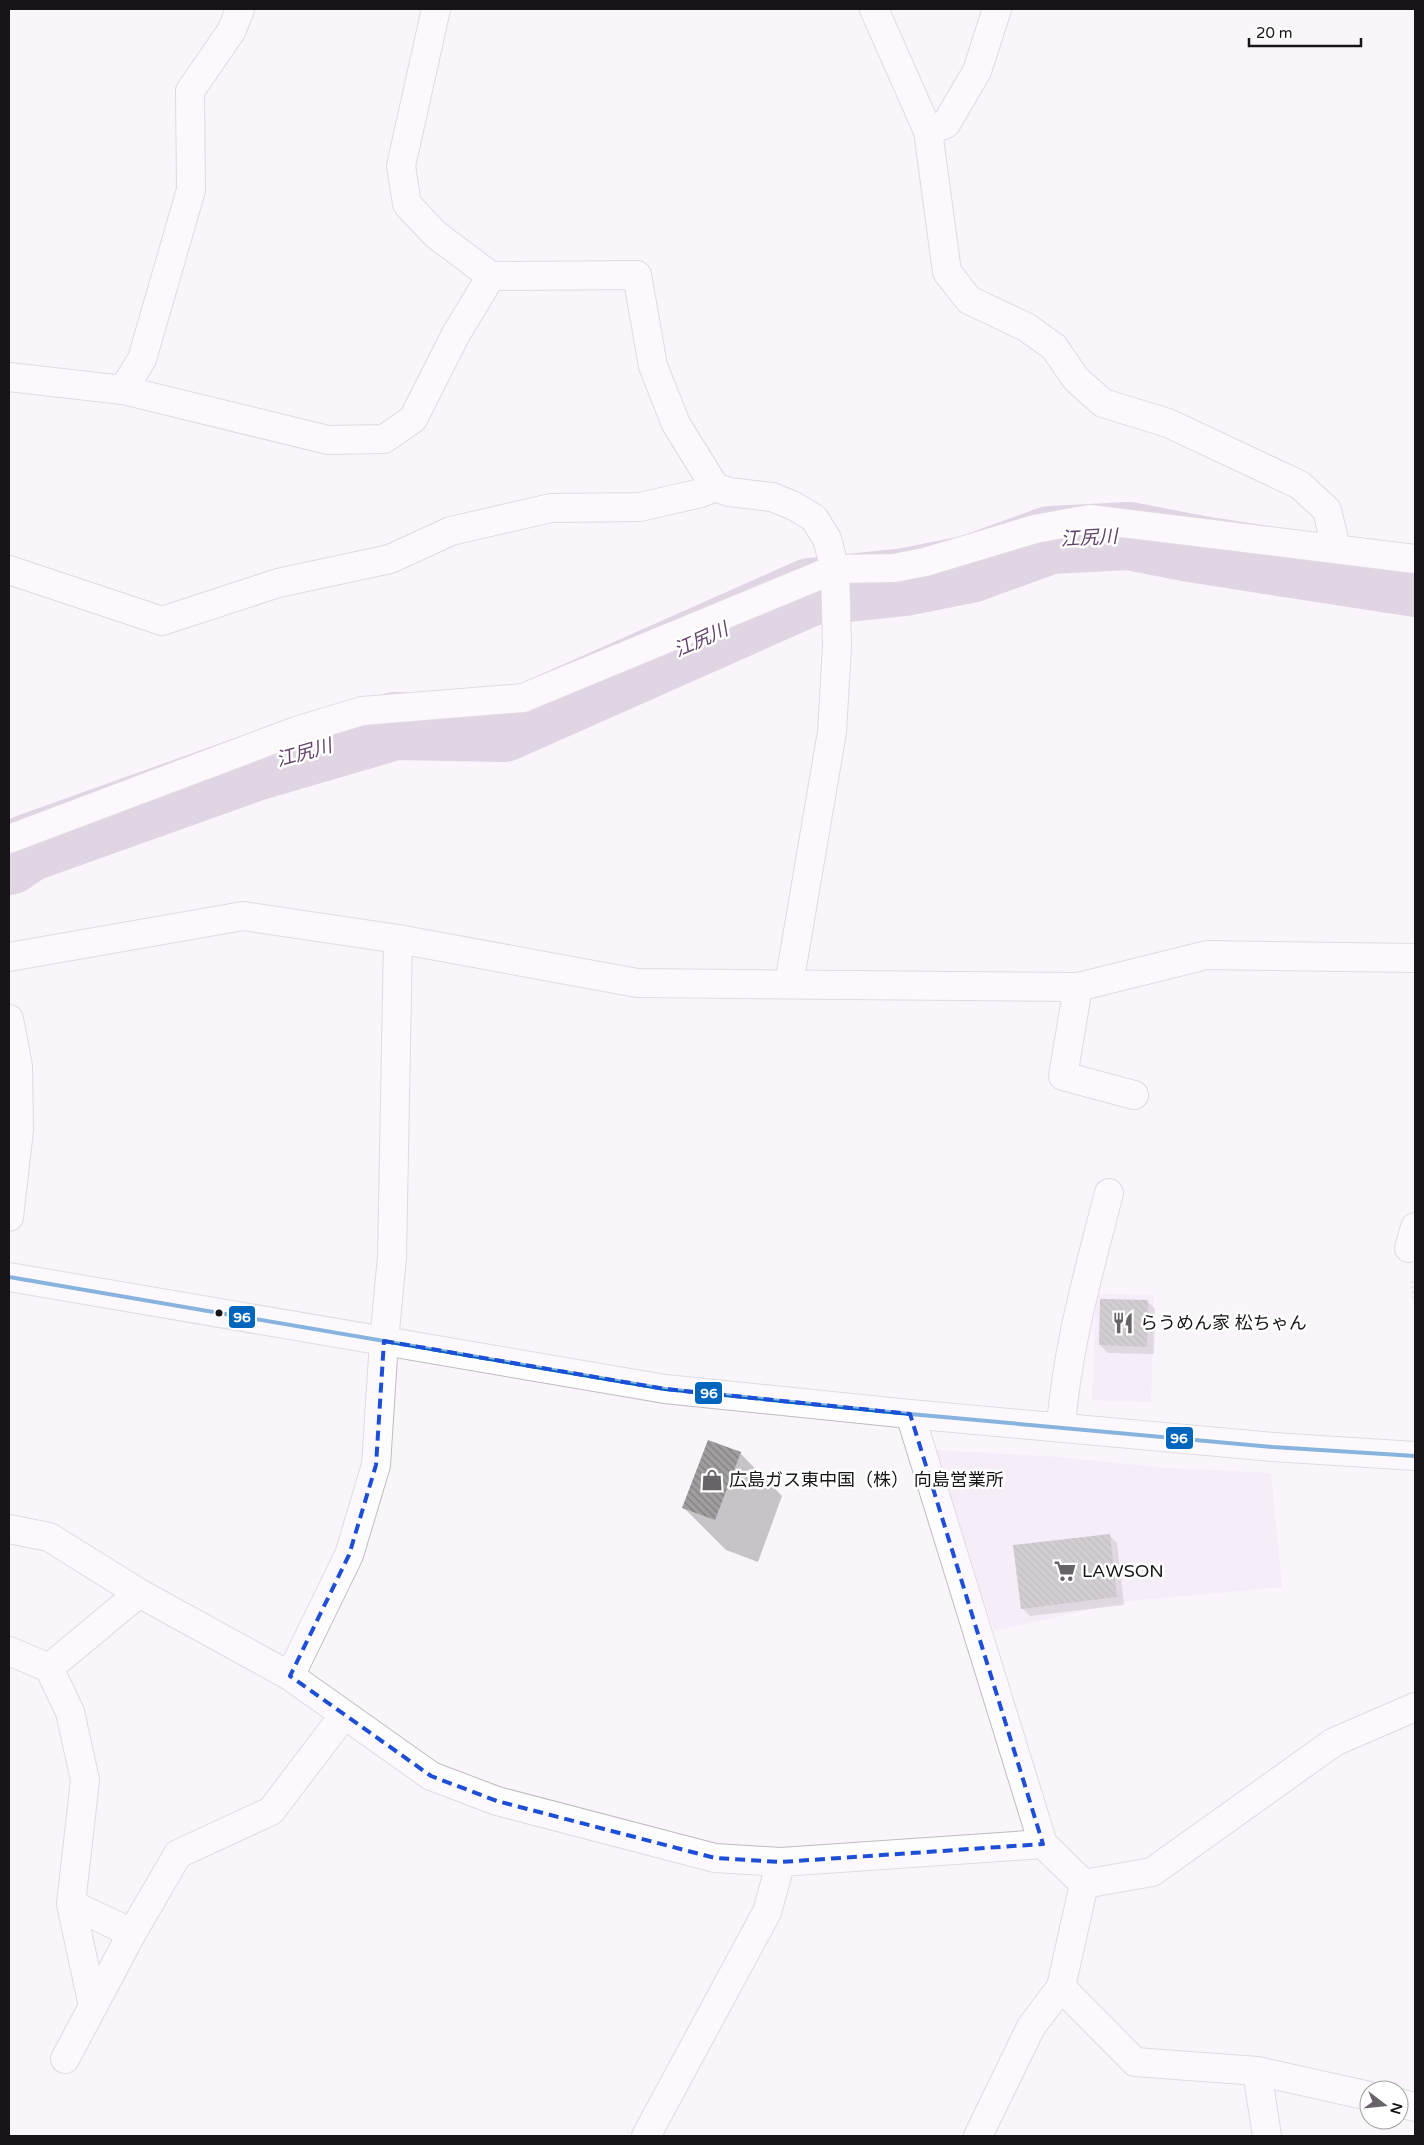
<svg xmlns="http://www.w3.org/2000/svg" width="1424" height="2145" viewBox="0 0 1424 2145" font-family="'Varela Round','Noto Sans JP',sans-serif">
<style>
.built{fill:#efe4f2}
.shadow{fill:#0003}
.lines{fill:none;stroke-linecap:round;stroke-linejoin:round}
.river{stroke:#c1b1c5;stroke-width:68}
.building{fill:url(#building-back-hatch)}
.minor-casing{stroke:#c0bcc1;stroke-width:30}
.trunk-casing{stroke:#c0bcc1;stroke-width:30}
.path{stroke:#d5d4d6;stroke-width:3;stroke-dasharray:2.5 2.5;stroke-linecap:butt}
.minor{stroke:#fefdfe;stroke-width:28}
.trunk{stroke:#fefdfe;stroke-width:28}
.bus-1-casing{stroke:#fff;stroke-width:8}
.bus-1{stroke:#0065bd;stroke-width:4}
.marked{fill:none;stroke:#1d4ed8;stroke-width:4;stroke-dasharray:10 6;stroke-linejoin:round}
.bus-dot{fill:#181519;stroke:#fff;stroke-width:2}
.labels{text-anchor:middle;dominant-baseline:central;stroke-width:5;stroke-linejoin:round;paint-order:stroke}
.poi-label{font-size:18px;fill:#181519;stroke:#fff;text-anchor:start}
.water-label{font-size:19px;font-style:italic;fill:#62436a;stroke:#fff}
.line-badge{stroke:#fff;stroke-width:2}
.badge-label{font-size:14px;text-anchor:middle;font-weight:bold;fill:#fff}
</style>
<defs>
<pattern id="building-back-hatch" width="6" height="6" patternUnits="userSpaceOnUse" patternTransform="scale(1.25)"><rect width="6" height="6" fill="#a09d9e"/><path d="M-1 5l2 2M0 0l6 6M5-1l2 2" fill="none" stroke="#817f80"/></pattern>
</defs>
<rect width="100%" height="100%" fill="#faf4fb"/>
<g class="built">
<path d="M1096,1294L1154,1295L1151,1402L1092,1400Z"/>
<path d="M935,1450L1058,1457L1165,1468L1271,1473L1282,1587L1128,1601L994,1631Z"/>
</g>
<g class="shadow">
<path d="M1148,1302L1155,1309L1154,1354L1108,1353L1100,1345Z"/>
<path d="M740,1453L782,1496L758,1562L726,1550L684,1508Z"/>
<path d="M1109,1535L1117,1543L1124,1605L1030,1616L1022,1608Z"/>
</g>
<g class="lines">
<path class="river" d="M9,861L28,848L252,768L395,726L504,728L810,592L905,582L970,569L1050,540L1129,536L1196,549L1415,583"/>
</g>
<g class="building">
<path d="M1100,1299L1148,1300L1147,1347L1099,1345Z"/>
<path d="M708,1440L741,1452L715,1520L682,1508Z"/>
<path d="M1110,1534L1117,1597L1021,1609L1013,1545Z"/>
</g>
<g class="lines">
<g class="minor-casing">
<g id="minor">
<path d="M436,9L401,166L407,204L435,234L491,276L637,275L653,366L676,424L715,487L729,492L772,497L794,506L814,518L827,539L835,569L894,568L925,562L1035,529L1090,519L1415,559"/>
<path d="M874,9L928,131L947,272L969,300L1026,327L1054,347L1076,379L1103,403L1168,423L1300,485L1327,510L1336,548"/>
<path d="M928,131L946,124L977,71L997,9"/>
<path d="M9,377L123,390L328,440L384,439L413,419L456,334L491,276"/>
<path d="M123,390L142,359L191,190L190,91L232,30L240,9"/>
<path d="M9,570L162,621L278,583L390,559L451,531L551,508L640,507L701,493L715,487"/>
<path d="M9,839L296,731L362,711L523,698L835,569L837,646L832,732L789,984"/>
<path d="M9,957L243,916L398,939L637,983L1078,987L1207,955L1415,958"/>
<path d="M1078,987L1063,1076L1134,1095"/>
<path d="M9,1019L18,1066L19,1130L9,1217"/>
<path d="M1409,1248L1415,1227"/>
<path d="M910,1414L1043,1844L1084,1884L1152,1872L1334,1742L1415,1707"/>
<path d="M1061,1427C1067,1348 1089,1270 1109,1193"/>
<path d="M9,1529L49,1537L139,1593"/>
<path d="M9,1651L49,1668L70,1712L85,1780L71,1904L132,1933L178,1854L271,1811L344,1715"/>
<path d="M49,1668L139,1593L290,1676L431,1776L497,1801L715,1858L781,1862L1043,1844"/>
<path d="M290,1676L349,1555L376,1465L384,1341L392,1257L398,939"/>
<path d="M71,1904L93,2006"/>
<path d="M1061,1987L1135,2062L1257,2071L1369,2096"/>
<path d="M65,2059L132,1933"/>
<path d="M1257,2071L1267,2136"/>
<path d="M1399,2103L1415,2107"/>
<path d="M646,2136L767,1912L781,1862"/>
<path d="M978,2136L1031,2027L1061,1987L1084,1884"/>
</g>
</g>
<g class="trunk-casing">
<path id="trunk" d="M9,1277L665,1389L910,1414L1273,1447L1415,1456"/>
</g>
<path class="path" d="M1412,1281L1415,1305"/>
<use href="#minor" class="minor"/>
<use href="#trunk" class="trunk"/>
<g class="bus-1-casing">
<path id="bus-1" d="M9,1277L665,1389L910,1414L1273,1447L1415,1456"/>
</g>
<use href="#bus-1" class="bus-1"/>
</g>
<path d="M0 0H1424V2145H0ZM384,1341L665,1389L910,1414L1043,1844L781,1862L715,1858L497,1801L431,1776L290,1676L349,1555L376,1465Z" fill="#faf4fb" fill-opacity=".55" fill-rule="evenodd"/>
<path class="marked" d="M384,1341L665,1389L910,1414L1043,1844L781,1862L715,1858L497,1801L431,1776L290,1676L349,1555L376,1465Z"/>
<defs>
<g id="restaurant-bare" transform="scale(1.725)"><path d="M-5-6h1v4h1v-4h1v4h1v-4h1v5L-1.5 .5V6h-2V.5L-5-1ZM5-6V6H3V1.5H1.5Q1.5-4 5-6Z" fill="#676368" stroke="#fff" stroke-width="2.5" paint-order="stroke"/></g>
<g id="shop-bare" transform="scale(1.725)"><path d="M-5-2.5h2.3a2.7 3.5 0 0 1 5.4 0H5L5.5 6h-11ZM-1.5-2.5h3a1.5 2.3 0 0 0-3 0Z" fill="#676368" stroke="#fff" stroke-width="2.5" paint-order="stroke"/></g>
<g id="supermarket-bare" transform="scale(1.725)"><path d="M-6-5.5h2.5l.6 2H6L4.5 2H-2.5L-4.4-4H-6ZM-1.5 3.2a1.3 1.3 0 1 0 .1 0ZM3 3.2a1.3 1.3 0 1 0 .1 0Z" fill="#676368" stroke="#fff" stroke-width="2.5" paint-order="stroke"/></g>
</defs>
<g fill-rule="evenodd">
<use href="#restaurant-bare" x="1123" y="1323"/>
<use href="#shop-bare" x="712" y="1480"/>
<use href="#supermarket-bare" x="1065" y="1571"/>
</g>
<circle class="bus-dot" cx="219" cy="1313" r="4.5"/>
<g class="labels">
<g class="poi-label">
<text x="1140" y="1323">らうめん家 松ちゃん</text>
<text x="729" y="1480">広島ガス東中国（株） 向島営業所</text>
<text x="1082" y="1571">LAWSON</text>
</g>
<g class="water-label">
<text transform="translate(1089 538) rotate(-3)">江尻川</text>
<text transform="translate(701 640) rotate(-24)">江尻川</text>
<text transform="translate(304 753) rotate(-16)">江尻川</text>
</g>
</g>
<g class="line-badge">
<rect x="228" y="1305" width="28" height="24" rx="5" fill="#0065bd"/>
<rect x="694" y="1381" width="29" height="24" rx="5" fill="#0065bd"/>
<rect x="1165" y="1426" width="29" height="24" rx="5" fill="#0065bd"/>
</g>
<g class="badge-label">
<text x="242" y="1322">96</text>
<text x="709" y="1398">96</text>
<text x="1179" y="1443">96</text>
</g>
<rect width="1424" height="2145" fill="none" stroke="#181519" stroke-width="20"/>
<g transform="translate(1384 2105) rotate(106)"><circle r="24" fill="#ffffff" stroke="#a3a1a3"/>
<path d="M0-4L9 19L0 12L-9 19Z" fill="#676368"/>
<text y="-8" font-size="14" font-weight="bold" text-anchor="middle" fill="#181519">N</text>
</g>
<path d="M1249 38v8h112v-8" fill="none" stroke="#181519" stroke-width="2.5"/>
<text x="1256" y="38" font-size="15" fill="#181519" stroke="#ffffff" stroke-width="4" paint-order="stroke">20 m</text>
</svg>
